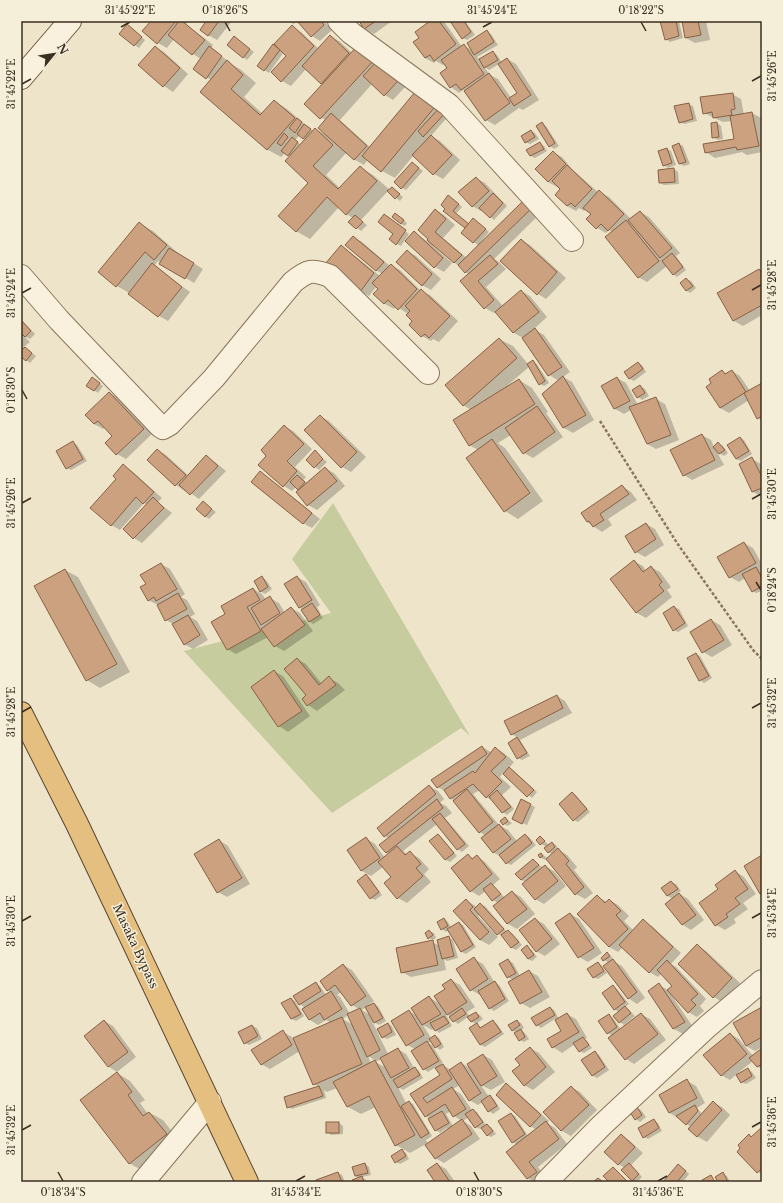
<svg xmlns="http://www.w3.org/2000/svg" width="783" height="1203" viewBox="0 0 783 1203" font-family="'Libre Baskerville',serif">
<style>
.green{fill:#c6cc9d}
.shadow{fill:#0003;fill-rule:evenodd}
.building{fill:#cba180;stroke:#896144}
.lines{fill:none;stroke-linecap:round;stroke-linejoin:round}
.minor-casing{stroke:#8a765e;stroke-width:24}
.secondary-casing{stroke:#6c5841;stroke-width:24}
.trunk-casing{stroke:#594532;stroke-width:24}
.path{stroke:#8a765e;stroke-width:2.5;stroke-dasharray:3 2;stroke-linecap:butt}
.minor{stroke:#f9f1dd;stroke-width:22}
.secondary{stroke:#f9f1dd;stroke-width:22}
.trunk{stroke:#e4bf80;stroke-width:22}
.ticks{fill:none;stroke:#3b2e21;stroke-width:1.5}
.labels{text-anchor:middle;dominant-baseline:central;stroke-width:3;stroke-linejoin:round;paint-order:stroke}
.street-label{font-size:12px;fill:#3b2e21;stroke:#f5eed9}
.neatline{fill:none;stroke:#3b2e21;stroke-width:1.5}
.ticks-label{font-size:10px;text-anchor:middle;fill:#3b2e21}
</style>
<rect width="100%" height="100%" fill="#eee4c9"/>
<path class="green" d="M333,503L470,736L461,728L332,813L184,651L331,613L292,559Z"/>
<g class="shadow">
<path d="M152,21H185L187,23L186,24L213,45L211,49L230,62L229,63L240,69L256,83L244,97L263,114L274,101L287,109L313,131L316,129L326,135V120L321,118L323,84L306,69L291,86L282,81L288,56L284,52L269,73L258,66L273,46L281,50L292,27L301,32L319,49L330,36L339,41L352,53L359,45L406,86L393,100L385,95L372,84L340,120L370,147L415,93L451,113L431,136L440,141L460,160L443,179L434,174L414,155L395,178L382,171L368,159L364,165L355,160L347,152L326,175L340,188L360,167L373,175L390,190L392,188L403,197L400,201L388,191L361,220L367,225L361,231L350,222L353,218L346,214L339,207L310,239L296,231L309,183L291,156L285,153L281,157L268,150L201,92L211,80L194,69L201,59L193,54L174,39L167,48L158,43ZM300,135L306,140L301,145L295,140Z"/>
<path d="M208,21H232L217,40L208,35Z"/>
<path d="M289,21H296L294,24Z"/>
<path d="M298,21H324L332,30L320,41L312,36Z"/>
<path d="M360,21H392L374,34L365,29Z"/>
<path d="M431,21H442L445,23L462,47L464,46L472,50L487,32L491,34L498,45L477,57L480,60L493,52L497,55L502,63L507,59L516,64L539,100L523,110L519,108L495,125L486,120L466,92L463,90L459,93L451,87L448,69L445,64L443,65L436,61L434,63L425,58L421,38ZM499,64L518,94L511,98L498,79L490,75L484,67L489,70Z"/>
<path d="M451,21H465L475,35L467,40L463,38Z"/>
<path d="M661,21H679L683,38L670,42L666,39Z"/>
<path d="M683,21H706L710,40L695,43L686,38Z"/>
<path d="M132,28L145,40L139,48L135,45Z"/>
<path d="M234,37L254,52L247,60L243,57Z"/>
<path d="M155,47L164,52L188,74L173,92L164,86L140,65Z"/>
<path d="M732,94L741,99L744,115L752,113L761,118L762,152L747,155L742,152L715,158L706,152L736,139L732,121L723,122L704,113Z"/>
<path d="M688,104L693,106L697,121L684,124L680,122Z"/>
<path d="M542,123L546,126L559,146L554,149L550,146L537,126Z"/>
<path d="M717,123L721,126L723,139L718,140L713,137Z"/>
<path d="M531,131L535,133L539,139L530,144L525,142Z"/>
<path d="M540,144L544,146L547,151L535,158L531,156L528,151Z"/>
<path d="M679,144L683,146L690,164L684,166L680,164Z"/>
<path d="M667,149L671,151L676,165L668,168L664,165Z"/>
<path d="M553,152L562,157L573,170L599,193L600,192L609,197L631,219L640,212L649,217L680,253L676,256L686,270L677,277L673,274L667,266L647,282L638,277L612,232L609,230L606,233L597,228L592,214L586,209L584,211L579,208L576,211L567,206L562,189L558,186L557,187L548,182Z"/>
<path d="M413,163L423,171L406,190L402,188Z"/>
<path d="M674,169L678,172L679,184L664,185L660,183Z"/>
<path d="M476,178L485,183L507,206L494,220L483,210L481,211L472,206Z"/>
<path d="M453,199L462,207L456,214L469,224L474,219L489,232L480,243L481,244L525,200L541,213L494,259L499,262L506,269L486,287L503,306L521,291L530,296L547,317L534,329L544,335L570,372L563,377L572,382L594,420L573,433L564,428L543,394L559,381L549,375L523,338L514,333L496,311L494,313L485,308L469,275L434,245L433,246L452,263L444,272L435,267L414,232L428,242L430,239L435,210L444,215L455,225L443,238L467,258L479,246L462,233L466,228L445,211Z"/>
<path d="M385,215L409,234L401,246L397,244L394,234Z"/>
<path d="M399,216L407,223L405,226L401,224Z"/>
<path d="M140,224L153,231L179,254L203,269L194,283L158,261L154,266L190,292L168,321L159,316L131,294L117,286L100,272Z"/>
<path d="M353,237L362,242L390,266L391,265L400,270L421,291L430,295L458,321L439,342L433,339L431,341L422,336L408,314L396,306L394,309L385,304L375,294L379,289L377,286L369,296L360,291L341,247L350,252L380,276L382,274L376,270Z"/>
<path d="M521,240L530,245L566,278L546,299L538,294Z"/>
<path d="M407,251L416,256L441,279L431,290L422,285Z"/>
<path d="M759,270L762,271V315L743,326L734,321Z"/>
<path d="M687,279L691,281L696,288L690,293L686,290Z"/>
<path d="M21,319L35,334L30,339L24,336L30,342L24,347L36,356L30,363L21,356V352L23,350L22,348L21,350Z"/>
<path d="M499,339L513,346L528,364L533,361L537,364L549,383L544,386L540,384L529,367L508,385L509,386L519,380L532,388L548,412L546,413L563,437L533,458L524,453L511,435L498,443L505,448L543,501L518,519L505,511L478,450L469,445L471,410L463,405Z"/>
<path d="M638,363L642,365L646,372L634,381L630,379L625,372Z"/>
<path d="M722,371L727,374L732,371L740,376L750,391L762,384V421L758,418L749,400L729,413L720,408L713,383Z"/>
<path d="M617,378L626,383L638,405L656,399L665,404L679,440L656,449L647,444L632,409L624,414L615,409L602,386Z"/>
<path d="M96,381L103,386L98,393L94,390Z"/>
<path d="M640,386L645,389L649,396L642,400L638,397Z"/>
<path d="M110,393L118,398L152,434L126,459L117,454L114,436L105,427L103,429L94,424Z"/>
<path d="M320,416L329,421L366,457L351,472L342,467L306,430Z"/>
<path d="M284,426L293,431L312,449L295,467L306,477L303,480L307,483L325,468L334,473L345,486L317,510L308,505L297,492L300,490L296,487L292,491L284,486L268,456Z"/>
<path d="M702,435L711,440L714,447L718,444L723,446L728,453L724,456L717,452L724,465L692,480L684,475Z"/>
<path d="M740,438L744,440L752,454L741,461L736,459Z"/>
<path d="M73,443L77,445L87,461L71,470L67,468Z"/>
<path d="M158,450L166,455L189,476L207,457L215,462L226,471L199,499L186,490L185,491L176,485L149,460Z"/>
<path d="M315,452L327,462L319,470L307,460Z"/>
<path d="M752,459L761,464L762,466V497L753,492L740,465Z"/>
<path d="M123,466L132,471L162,498L158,502L172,513L142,543L134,538L147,505L144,503L120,530L111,525L117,479Z"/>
<path d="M260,473L269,478L320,519L312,528L303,523Z"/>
<path d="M622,486L631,492L637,500L608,519L612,525L602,532L587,522Z"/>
<path d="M203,502L216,512L209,519L205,516Z"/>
<path d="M646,524L655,529L664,545L645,557L636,552Z"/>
<path d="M744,543L753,548L762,564V569L760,570L762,574V591L756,593L752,591L745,578L739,582L730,577Z"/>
<path d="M634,561L643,566L646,571L651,567L660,572L671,587L667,590L672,597L646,618L637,613L611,579Z"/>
<path d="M161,564L170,569L185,594L181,597L187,600L195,614L190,617L197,621L208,640L193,649L184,644L173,624L166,620L158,605L148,600Z"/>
<path d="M65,570L78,577L130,672L100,688L87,680Z"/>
<path d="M262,577L266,580L272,589L265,594L260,591Z"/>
<path d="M297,577L306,582L320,605L317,607L323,618L313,624L309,621L303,610L299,607Z"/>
<path d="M253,589L262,594L266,600L270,598L279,603L285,613L291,608L300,613L313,631L284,651L275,646L268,637L236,654L227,649L226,614Z"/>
<path d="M674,607L679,609L688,626L678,632L674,630Z"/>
<path d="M711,620L720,625L732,645L712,657L703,652Z"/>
<path d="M696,654L700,656L712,678L704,683L700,680Z"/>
<path d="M297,659L306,664L322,684L329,678L338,683L345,690L317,711L308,705L303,699L307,695Z"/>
<path d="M274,671L283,676L310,716L288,732L279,726L252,687Z"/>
<path d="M557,696L565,701L572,713L520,740L530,756L522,760L518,758L509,743L518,738L512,734Z"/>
<path d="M482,747L491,752L495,748L504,753L514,762L509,768L513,770L537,792L532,798L503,773L500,777L511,787L502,795L514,809L507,815L503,812L494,801L486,797L480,790L473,794L499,825L508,830L517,841L525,835L529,837L536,845L511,865L507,863L502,857L494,853L482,838L486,836L480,832L446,792L438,787Z"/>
<path d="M429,786L438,791L444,799L440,803L446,806L452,813L445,818L469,846L462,852L458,849L437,824L403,851L408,855L410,853L419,858L429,869L424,874L431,882L407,903L398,898L392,877L383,867L371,876L362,871L348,851L366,838L375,844L385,858L389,854L386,852L389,838L385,836L378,828Z"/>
<path d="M572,793L576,795L590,812L578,822L574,820Z"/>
<path d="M522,801L535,807L527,825L517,821Z"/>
<path d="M505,818L512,823L508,826L504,824Z"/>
<path d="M438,835L442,838L457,856L450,862L446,860L431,841Z"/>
<path d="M540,837L549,845L552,843L556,845L559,850L567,855L577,867L574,870L593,893L585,899L576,894L547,859L552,854L548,852L547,847L541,844Z"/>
<path d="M219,840L228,846L250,884L227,897L218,892Z"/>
<path d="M541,854L545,856L547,858L545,860L541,858L539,856Z"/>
<path d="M468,856L474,859L477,856L485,862L500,879L493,885L505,898L512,892L521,897L535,914L517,929L508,924L494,906L498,903L493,900L486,891L479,896L471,891Z"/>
<path d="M533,860L543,868L545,866L554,871L566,886L544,904L535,899L526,882L521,880Z"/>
<path d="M735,871L744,877L756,894L743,903L748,909L734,919L736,923L725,930L716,925L719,890Z"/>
<path d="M366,875L370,878L382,895L375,900L371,898Z"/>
<path d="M671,882L676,884L681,891L678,893L688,899L704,920L691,930L683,925L673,899L668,896L663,888Z"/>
<path d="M597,896L607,902L610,900L618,905L629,916L624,921L634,931L643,921L652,926L681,953L671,964L676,967L706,999L700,1006L704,1011L697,1017L688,1012L673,995L672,996L693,1027L683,1034L674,1029L649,991L659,985L668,990L674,986L662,973L658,977L649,972L623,947L618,952L609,947Z"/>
<path d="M466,900L477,907L480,904L485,906L507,932L512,933L522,945L516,950L512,948L502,936L498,934L480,914L478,916L498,937L489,945L480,940Z"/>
<path d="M570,914L579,919L602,953L588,962L579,957Z"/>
<path d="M444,919L448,922L451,928L459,923L463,925L476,947L466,954L462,952L449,930L446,932L442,929Z"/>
<path d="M535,919L544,924L560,944L545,956L536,951Z"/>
<path d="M429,931L434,933L436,938L433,940L429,938Z"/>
<path d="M449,937L453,940L458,958L447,961L444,959L446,970L411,977L402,972L432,942L440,946Z"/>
<path d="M697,945L706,951L740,983L722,1002L714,997Z"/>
<path d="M527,947L531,949L537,957L532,961L528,959Z"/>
<path d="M608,954L613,958L612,960L622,966L645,998L637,1004L628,998L609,963L604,960Z"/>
<path d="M474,959L483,964L495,983L499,985L509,1001L494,1011L490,1008L481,994L480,995L471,990Z"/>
<path d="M508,960L513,963L520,976L529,971L538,976L550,997L530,1008L521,1003L513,980L508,977L501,965Z"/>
<path d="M598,963L602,966L607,973L598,979L593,977Z"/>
<path d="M343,965L352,970L374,1001L367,1006L368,1007L374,1004L378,1006L386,1021L379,1025L372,1021L388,1054L398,1049L406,1054L414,1068L419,1071L423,1078L403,1090L398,1087L406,1103L409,1102L413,1104L432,1136L426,1140L428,1144L448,1130L447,1128L440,1133L436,1130L430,1119L426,1116L412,1095L441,1076L436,1067L428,1072L424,1069L415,1049L407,1045L409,1011L417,1016L429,997L440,1004L451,980L460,985L475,1007L467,1012L470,1017L476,1013L480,1015L483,1019L476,1024L482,1028L493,1021L497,1024L504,1034L485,1047L481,1045L470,1028L476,1024L472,1022L468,1017L458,1024L454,1021L451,1017L445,1013L452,1026L439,1033L434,1028L432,1030L423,1025L431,1038L435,1036L439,1038L444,1047L440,1050L436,1047L432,1041L428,1043L432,1045L443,1063L441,1064L451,1070L461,1063L472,1069L483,1055L492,1060L505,1082L491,1090L481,1085L489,1097L494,1099L500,1109L493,1114L489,1111L483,1102L478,1105L469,1100L460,1085L453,1089L461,1094L472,1110L477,1112L486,1125L491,1127L496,1134L491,1137L487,1135L482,1128L480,1129L476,1127L469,1117L463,1121L471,1126L480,1139L444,1163L435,1158L426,1144L410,1153L396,1145L376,1107L361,1114L348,1107L337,1088L327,1092L324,1090L326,1098L292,1109L288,1107L319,1087L314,1084L300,1051L270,1069L261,1064L283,1032L292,1037L293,1039L331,1023L326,1020L318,1025L310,1020L305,1008L300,1004L316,984L320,986L326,995L331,992L328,990ZM341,992L352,1005L359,1009L350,1014L340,997L337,995ZM366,1007L370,1015L362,1010ZM348,1015L353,1025L343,1019ZM368,1056L376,1061L371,1064ZM382,1059L387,1068L375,1062ZM451,1111L454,1116L462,1121L453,1126L446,1114Z"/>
<path d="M613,986L617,989L629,1004L625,1007L629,1010L635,1016L624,1025L620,1022L615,1016L619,1012L614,1009Z"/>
<path d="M291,999L295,1001L304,1016L296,1021L292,1019L283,1004Z"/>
<path d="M550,1008L554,1010L559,1019L567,1014L576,1019L587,1038L584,1039L587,1041L592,1048L584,1053L579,1051L575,1044L562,1053L553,1047L562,1031L555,1019L541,1028L537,1025Z"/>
<path d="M762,1009V1047L755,1051L746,1046Z"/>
<path d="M641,1014L650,1019L666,1040L634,1064L626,1059L613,1036L608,1033L600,1022L609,1015L613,1018L621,1030Z"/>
<path d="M104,1021L113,1026L136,1057L117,1072L109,1067Z"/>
<path d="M517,1021L521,1023L524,1028L520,1030L525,1033L529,1039L524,1042L520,1040L517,1033L512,1030Z"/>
<path d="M388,1024L392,1026L396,1035L387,1039L382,1037Z"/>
<path d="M252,1026L257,1028L262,1039L249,1045L245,1043Z"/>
<path d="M730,1034L739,1039L753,1056L762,1049V1069L758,1067L753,1061L738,1073L739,1074L748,1069L752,1072L756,1078L746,1084L742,1082L737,1074L730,1080L721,1075Z"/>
<path d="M530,1048L539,1053L555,1072L533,1090L524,1085Z"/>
<path d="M595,1052L599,1055L609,1070L597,1078L592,1075Z"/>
<path d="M117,1073L130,1081L145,1100L140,1103L148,1114L150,1113L163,1120L180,1142L143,1171L129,1163Z"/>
<path d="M687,1081L696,1086L705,1103L697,1108L702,1114L713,1102L722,1107L730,1115L707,1142L698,1137L689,1129L691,1127L670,1113Z"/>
<path d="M506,1085L515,1090L549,1121L547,1123L555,1128L567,1144L538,1167L545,1177L539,1182H534L528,1178L507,1152L517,1145L513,1142L511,1114L515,1116L528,1136L537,1130L530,1126Z"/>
<path d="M571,1087L580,1092L597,1110L571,1136L562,1131L544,1112Z"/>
<path d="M637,1108L641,1110L646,1117L640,1122L636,1119L631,1112Z"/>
<path d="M654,1120L658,1123L662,1131L648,1139L644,1137Z"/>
<path d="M339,1123L343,1126V1134L331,1135L327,1132Z"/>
<path d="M762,1128V1175L758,1172L749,1135L753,1137Z"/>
<path d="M622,1135L630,1141L643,1153L631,1165L642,1177L637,1182L632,1180L625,1168L618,1164Z"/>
<path d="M402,1150L406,1153L409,1159L400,1164L396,1162Z"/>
<path d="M365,1164L369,1167L371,1175L362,1177L366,1180L367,1182H354L359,1178L355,1176Z"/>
<path d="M437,1164L446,1169L455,1182H437Z"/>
<path d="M682,1168L689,1174L683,1182H664Z"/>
<path d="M338,1173L342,1175L345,1182H317Z"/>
<path d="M723,1174L727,1176L730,1182H720Z"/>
</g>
<g class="building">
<path d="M151,21H176L157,44L142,31Z"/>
<path d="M179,21H182L205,40L192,55L168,35Z"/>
<path d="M206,21H219L208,36L200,30Z"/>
<path d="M297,21H321L324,25L311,37Z"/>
<path d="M359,21H376L364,29Z"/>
<path d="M430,21H439L456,44L434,61L430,55L425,58L413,42L419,38L415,32Z"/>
<path d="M450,21H464L471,32L462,39Z"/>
<path d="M660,21H676L679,36L665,40Z"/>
<path d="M682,21H698L701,35L685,38Z"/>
<path d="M127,24L142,37L134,46L119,34Z"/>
<path d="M292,25L314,46L281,82L271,72L286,56L274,44Z"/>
<path d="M487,30L494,42L474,55L467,43Z"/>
<path d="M330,35L349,53L321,84L302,66Z"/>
<path d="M234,36L250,49L243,58L227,45Z"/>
<path d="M273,44L280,50L264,71L257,66Z"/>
<path d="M359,44L375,59L320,119L304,104Z"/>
<path d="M464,44L484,74L461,90L456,84L450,88L440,73L447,68L441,60Z"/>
<path d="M155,46L180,68L163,87L138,65Z"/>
<path d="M209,46L222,56L206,79L193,69Z"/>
<path d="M493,51L498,60L484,68L479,59Z"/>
<path d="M507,58L531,95L514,106L509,98L517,93L498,64Z"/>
<path d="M227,60L243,75L231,89L260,115L274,100L295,118L267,150L200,92Z"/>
<path d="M377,61L398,81L384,96L363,76Z"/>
<path d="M489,73L510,103L485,121L464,91Z"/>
<path d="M415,92L434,108L381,172L362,156Z"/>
<path d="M733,93L735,109L731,110L732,115L713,118L712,112L703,114L700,97Z"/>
<path d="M689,103L693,119L679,123L674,106Z"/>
<path d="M442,105L448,110L423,137L418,131Z"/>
<path d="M752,112L759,146L737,150L736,147L705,153L703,144L734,139L730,116Z"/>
<path d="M331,113L367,146L354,160L318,128Z"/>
<path d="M297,118L302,122L295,133L289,128Z"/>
<path d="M542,122L555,143L549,147L536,126Z"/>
<path d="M717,122L719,137L712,138L711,123Z"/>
<path d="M304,124L311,129L303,139L297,134Z"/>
<path d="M315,128L333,145L313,166L338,189L360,166L377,181L346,215L327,197L296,232L278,216L308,183L285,161Z"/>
<path d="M531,130L535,137L525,143L521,136Z"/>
<path d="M284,133L288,137L281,146L277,143Z"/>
<path d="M431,135L452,155L433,175L412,155Z"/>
<path d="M292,137L298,142L288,156L281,151Z"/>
<path d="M540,142L544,149L530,156L526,150Z"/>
<path d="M679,143L686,162L679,164L672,146Z"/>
<path d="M667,148L672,163L663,166L658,151Z"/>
<path d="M553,151L566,164L548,182L535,169Z"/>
<path d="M412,162L419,168L401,189L394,182Z"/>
<path d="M567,165L592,189L575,207L571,203L567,206L555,195L560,189L552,181Z"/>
<path d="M674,168L675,182L659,183L658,170Z"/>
<path d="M476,177L489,191L472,207L458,192Z"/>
<path d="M392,187L400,194L395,199L387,191Z"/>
<path d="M599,190L624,214L608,231L601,224L596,229L586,219L591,214L583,208Z"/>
<path d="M493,193L503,203L490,218L479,208Z"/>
<path d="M448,195L459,204L453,211L469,224L465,228L443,211L445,209L441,205Z"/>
<path d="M525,199L533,207L465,273L458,265Z"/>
<path d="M435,209L446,219L435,232L462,255L454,263L427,240L428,239L418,230Z"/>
<path d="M640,211L672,248L660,258L628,220Z"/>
<path d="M395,213L404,220L401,224L392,217Z"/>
<path d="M384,214L406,230L396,245L389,239L393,234L378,222Z"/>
<path d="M355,215L363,222L356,229L348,222Z"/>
<path d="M473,218L486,229L473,243L461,233Z"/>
<path d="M626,220L659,261L638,278L605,237Z"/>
<path d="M139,222L167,245L154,260L145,252L116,287L98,272Z"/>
<path d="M414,231L443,258L434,268L405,241Z"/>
<path d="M353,236L384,262L376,271L345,245Z"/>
<path d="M521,239L557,272L537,295L500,261Z"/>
<path d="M341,245L374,273L360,292L325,264Z"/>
<path d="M169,248L194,263L185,279L159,264Z"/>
<path d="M407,250L432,274L422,286L396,262Z"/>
<path d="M672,253L683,267L673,275L662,261Z"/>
<path d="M490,255L498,264L478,281L494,300L484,309L460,281Z"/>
<path d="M152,263L182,287L158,317L128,294Z"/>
<path d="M391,264L417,289L398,310L388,300L384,304L373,294L378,289L372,283Z"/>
<path d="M759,269L762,273V305L733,321L717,293Z"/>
<path d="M686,278L693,286L686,291L680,283Z"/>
<path d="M421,289L450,316L429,338L425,334L421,337L409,325L412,321L406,315L410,311L405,306Z"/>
<path d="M521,290L539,312L513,333L495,312Z"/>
<path d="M21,320L31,331L25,337L21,333Z"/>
<path d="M535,328L562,367L548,376L522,338Z"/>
<path d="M499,338L517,358L463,406L445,385Z"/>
<path d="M25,347L32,353L26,361L21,357V351Z"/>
<path d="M533,360L545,381L539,385L527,364Z"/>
<path d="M638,362L643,369L629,379L624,372Z"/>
<path d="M722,370L725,374L732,370L746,392L720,408L706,387L711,383L709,379Z"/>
<path d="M563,376L586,415L563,428L542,394Z"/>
<path d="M92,377L100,383L94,391L86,386Z"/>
<path d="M617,377L630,401L614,409L601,386Z"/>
<path d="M519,379L535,404L469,446L453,420Z"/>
<path d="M762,383V416L757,419L744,393Z"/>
<path d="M640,385L645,393L637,398L632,390Z"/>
<path d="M109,392L144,429L116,455L105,443L112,436L98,421L94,424L85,415Z"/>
<path d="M656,397L671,435L647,444L629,407Z"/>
<path d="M537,406L555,432L523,454L505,428Z"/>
<path d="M320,415L357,452L341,468L304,430Z"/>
<path d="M284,425L304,444L287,461L297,471L283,487L258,465L266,456L261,450Z"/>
<path d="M702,434L715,460L683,476L670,450Z"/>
<path d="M740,437L749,451L736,459L727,445Z"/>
<path d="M492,439L530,493L504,512L466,458Z"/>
<path d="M73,441L83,459L66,469L56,451Z"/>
<path d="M718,442L725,450L719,454L713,447Z"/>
<path d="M157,449L186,475L175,486L147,460Z"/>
<path d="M315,450L323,459L314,468L306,460Z"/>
<path d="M206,455L218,466L190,495L179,485Z"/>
<path d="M752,457L762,477V488L752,492L739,464Z"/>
<path d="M123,464L154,492L143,504L136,497L111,526L90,508L116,479L113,476Z"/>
<path d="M325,467L337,481L307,506L296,492Z"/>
<path d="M260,471L312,513L303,524L251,482Z"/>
<path d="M297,475L305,482L298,490L290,482Z"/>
<path d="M622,485L629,494L600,514L604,520L593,527L589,521L587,522L581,513Z"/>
<path d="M153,497L164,508L133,539L123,529Z"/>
<path d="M203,501L212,509L205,517L196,509Z"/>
<path d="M646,523L656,539L635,553L625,536Z"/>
<path d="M744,542L756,563L729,578L717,557Z"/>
<path d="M634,560L643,572L651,566L662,582L659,585L664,591L636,613L610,579Z"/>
<path d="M161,563L177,589L156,601L154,597L148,601L140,587L146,584L140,575Z"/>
<path d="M756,567L762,578V586L752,592L742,574Z"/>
<path d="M65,569L117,664L86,681L34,586Z"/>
<path d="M262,576L268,587L260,592L254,581Z"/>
<path d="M297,576L312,600L299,608L284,584Z"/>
<path d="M253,588L260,600L247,607L261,631L227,650L211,622L225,614L221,606Z"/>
<path d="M178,593L187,609L165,621L157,605Z"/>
<path d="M270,596L280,613L261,625L251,608Z"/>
<path d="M312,603L320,615L309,622L301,610Z"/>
<path d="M674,606L685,623L673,631L663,613Z"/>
<path d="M291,607L305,625L274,647L261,629Z"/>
<path d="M188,615L200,635L184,645L172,624Z"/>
<path d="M711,619L724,640L702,653L690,632Z"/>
<path d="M696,653L709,676L699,681L687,658Z"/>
<path d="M297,658L319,685L329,676L336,685L307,706L302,699L306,695L284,669Z"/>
<path d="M274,670L302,711L278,727L251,687Z"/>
<path d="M557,695L563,708L511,735L504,721Z"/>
<path d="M517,737L527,753L517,759L508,743Z"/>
<path d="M482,746L487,754L437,788L431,780Z"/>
<path d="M495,747L506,757L491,771L502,782L486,798L473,784L450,799L444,790L473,771L475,773Z"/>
<path d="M509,767L534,790L527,797L503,774Z"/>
<path d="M429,785L436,794L384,837L377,828Z"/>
<path d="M467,789L493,822L479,833L453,801Z"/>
<path d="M497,790L511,807L502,813L489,797Z"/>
<path d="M572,792L587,809L573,821L559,804Z"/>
<path d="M437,799L443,808L386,853L379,845Z"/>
<path d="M521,799L531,804L522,824L512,819Z"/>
<path d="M440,813L465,844L457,850L432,819Z"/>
<path d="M505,817L508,821L503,825L500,821Z"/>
<path d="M499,824L511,839L493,853L481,838Z"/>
<path d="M438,834L454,853L445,860L429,841Z"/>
<path d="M525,834L532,843L506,864L499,855Z"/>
<path d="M540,836L545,841L540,845L536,840Z"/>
<path d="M366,837L380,858L361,871L347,850Z"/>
<path d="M219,839L242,878L217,893L194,854Z"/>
<path d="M552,842L555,847L548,853L544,848Z"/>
<path d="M397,846L405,855L410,851L421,864L416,868L423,876L397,899L384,883L391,877L378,862Z"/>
<path d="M558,848L569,861L566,864L584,887L575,895L546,859Z"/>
<path d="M541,853L543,856L540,858L538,855Z"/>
<path d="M468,854L472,859L477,855L492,874L470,892L451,868Z"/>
<path d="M762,855V893L760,894L744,866Z"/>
<path d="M533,859L539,865L521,880L515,874Z"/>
<path d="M545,865L558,881L535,900L522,884Z"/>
<path d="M735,870L748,889L735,898L740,904L726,914L728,917L715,926L699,903L718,889L715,885Z"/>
<path d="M366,874L379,892L370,899L357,881Z"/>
<path d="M671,881L678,889L667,896L661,888Z"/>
<path d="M491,883L501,894L492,901L483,889Z"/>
<path d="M512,891L527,909L507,924L493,906Z"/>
<path d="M679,893L696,915L682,925L665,904Z"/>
<path d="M597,895L605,903L609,899L621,911L616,915L628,929L609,947L577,914Z"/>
<path d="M466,899L473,907L470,910L489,932L480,940L453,911Z"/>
<path d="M480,903L504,929L497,935L474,909Z"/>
<path d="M570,913L594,948L578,958L555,923Z"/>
<path d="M444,918L448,926L441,930L437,922Z"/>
<path d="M535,918L552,939L536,952L519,930Z"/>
<path d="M643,919L673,947L649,973L619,945Z"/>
<path d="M459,922L473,945L461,952L447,929Z"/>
<path d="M429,930L433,935L428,939L425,933Z"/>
<path d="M508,930L519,942L511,948L501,935Z"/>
<path d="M449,936L454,956L442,959L437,940Z"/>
<path d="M433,940L438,965L401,973L396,948Z"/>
<path d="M697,944L732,978L713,998L678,964Z"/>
<path d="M527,945L534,955L528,959L521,950Z"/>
<path d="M607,952L610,956L603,961L601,958Z"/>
<path d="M474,957L488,979L470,991L456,969Z"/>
<path d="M508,959L516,973L507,978L499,964Z"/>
<path d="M613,959L637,992L628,999L603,966Z"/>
<path d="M667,960L698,994L691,1000L696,1005L688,1013L667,990L672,986L657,970Z"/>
<path d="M598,962L604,971L593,978L587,969Z"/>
<path d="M343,964L366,996L351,1006L335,985L327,991L320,981Z"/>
<path d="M529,970L542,992L520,1004L508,982Z"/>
<path d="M451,979L467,1002L447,1015L434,996L445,989L442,985Z"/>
<path d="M495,981L505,999L489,1009L478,991Z"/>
<path d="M316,982L321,991L299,1005L293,996Z"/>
<path d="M659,983L685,1022L673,1029L648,991Z"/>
<path d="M613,985L625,1002L614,1010L602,993Z"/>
<path d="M331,991L342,1009L324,1020L320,1013L309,1020L302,1009Z"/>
<path d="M429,996L441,1014L422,1025L411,1008Z"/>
<path d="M291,998L301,1014L291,1019L281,1003Z"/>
<path d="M374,1003L383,1018L374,1023L365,1007Z"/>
<path d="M625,1006L631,1013L619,1023L613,1016Z"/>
<path d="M550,1007L555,1015L536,1026L531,1018Z"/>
<path d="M762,1007V1037L746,1046L733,1023Z"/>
<path d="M360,1008L380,1050L367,1057L347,1014Z"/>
<path d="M462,1008L466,1014L453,1022L449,1017Z"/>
<path d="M409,1010L424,1035L406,1046L391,1021Z"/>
<path d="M476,1012L479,1017L471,1022L467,1017Z"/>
<path d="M567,1013L579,1032L552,1048L547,1039L561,1031L555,1020Z"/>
<path d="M641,1013L658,1034L625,1060L608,1038Z"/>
<path d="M609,1014L617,1027L607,1034L598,1021Z"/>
<path d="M444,1016L449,1023L435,1031L430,1023Z"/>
<path d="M342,1017L362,1064L313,1085L293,1038Z"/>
<path d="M104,1020L128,1052L108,1067L84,1036Z"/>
<path d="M493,1020L501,1032L480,1045L469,1028L477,1023L480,1028Z"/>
<path d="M517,1020L520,1025L512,1031L508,1025Z"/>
<path d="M388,1023L392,1032L382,1038L377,1029Z"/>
<path d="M252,1025L258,1036L244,1044L238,1032Z"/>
<path d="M521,1029L525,1037L519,1041L514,1033Z"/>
<path d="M283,1030L292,1045L261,1065L251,1050Z"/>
<path d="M730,1033L747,1054L721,1076L703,1055Z"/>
<path d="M435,1035L441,1044L435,1048L429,1039Z"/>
<path d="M583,1037L589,1045L579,1052L573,1043Z"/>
<path d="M427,1041L439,1061L423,1070L411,1051Z"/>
<path d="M530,1047L546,1067L524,1086L512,1071L520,1065L515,1059Z"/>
<path d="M398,1048L409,1068L391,1078L380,1058Z"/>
<path d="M762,1048V1064L757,1067L749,1058Z"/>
<path d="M595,1051L605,1067L592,1076L581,1060Z"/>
<path d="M483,1054L497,1076L481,1086L467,1064Z"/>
<path d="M375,1060L415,1135L395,1146L369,1096L347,1107L333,1082Z"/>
<path d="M461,1062L481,1093L469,1101L449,1070Z"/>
<path d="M443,1064L452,1079L423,1098L427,1103L452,1087L466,1109L453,1117L445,1104L425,1117L410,1094L440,1075L435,1068Z"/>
<path d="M415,1067L420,1075L398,1088L393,1080Z"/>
<path d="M748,1068L752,1076L741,1083L736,1075Z"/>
<path d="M117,1072L132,1092L128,1095L143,1116L149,1112L167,1134L129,1164L80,1100Z"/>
<path d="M687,1079L697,1098L669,1113L659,1095Z"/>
<path d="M506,1083L541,1115L530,1127L496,1095Z"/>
<path d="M319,1086L323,1096L287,1108L284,1097Z"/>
<path d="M571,1086L589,1105L561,1131L543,1112Z"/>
<path d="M490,1095L497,1106L488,1112L481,1101Z"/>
<path d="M409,1101L429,1133L421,1138L401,1106Z"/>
<path d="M713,1101L722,1110L697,1137L688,1129Z"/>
<path d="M695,1105L698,1111L686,1125L676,1116Z"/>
<path d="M637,1107L642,1115L635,1120L630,1112Z"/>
<path d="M473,1109L483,1122L475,1128L465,1114Z"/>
<path d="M442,1111L449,1123L435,1131L428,1119Z"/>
<path d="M511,1113L525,1134L512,1143L498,1121Z"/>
<path d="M462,1119L472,1134L435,1159L425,1145Z"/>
<path d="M654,1119L659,1128L643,1138L638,1128Z"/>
<path d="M546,1121L559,1139L529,1162L537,1172L527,1179L506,1152Z"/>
<rect x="326" y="1122" width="13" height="11"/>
<path d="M487,1124L493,1131L487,1136L481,1128Z"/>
<path d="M762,1127V1168L757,1173L737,1152L740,1148L738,1145L749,1134L751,1137Z"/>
<path d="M621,1134L635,1147L618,1165L604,1152Z"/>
<path d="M402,1149L406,1156L395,1163L391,1156Z"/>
<path d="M365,1163L368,1173L355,1176L352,1167Z"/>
<path d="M437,1163L450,1182H435L427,1170Z"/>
<path d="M629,1163L639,1174L632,1181L621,1170Z"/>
<path d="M678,1164L686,1171L677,1182H663Z"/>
<path d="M613,1167L628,1182H609L603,1176Z"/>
<path d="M338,1172L342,1182H316V1180Z"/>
<path d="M723,1172L728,1182H718L715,1177Z"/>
<path d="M711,1175L715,1182H703L702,1180Z"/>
<path d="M362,1176L364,1182H353L352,1180Z"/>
<path d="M598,1178L603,1182H593Z"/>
</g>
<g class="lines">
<g class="minor-casing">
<g id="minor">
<path d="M339,21L351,33L449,105L572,240"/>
<path d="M21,276L59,320L160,426L163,428L170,424L214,378L293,282C308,270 312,269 330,276L428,373"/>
<path d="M143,1182L210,1102"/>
<path d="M546,1182L601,1126L708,1026L762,981"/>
</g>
</g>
<g class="secondary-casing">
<path id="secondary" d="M21,78L70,21"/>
</g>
<g class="trunk-casing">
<path id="trunk" d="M21,713L77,824L247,1182"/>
</g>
<path class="path" d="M600,421L677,543L753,650L762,659"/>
<use href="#minor" class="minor"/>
<use href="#secondary" class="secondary"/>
<use href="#trunk" class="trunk"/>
</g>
<path class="ticks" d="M225,22L230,31M641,22L646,31M121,27L130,22M483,27L492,22M752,81L761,76M22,84L31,79M752,290L761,285M22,293L31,288M22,390L27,399M752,499L761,494M22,503L31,498M756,582L761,590M752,708L761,703M22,712L31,707M752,918L761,913M22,921L31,916M752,1127L761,1122M22,1130L31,1125M58,1172L63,1181M474,1172L479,1181M296,1181L305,1176M658,1181L667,1176"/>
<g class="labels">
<g class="street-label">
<text transform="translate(136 946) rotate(65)">Masaka Bypass</text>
</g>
</g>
<rect width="783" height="1203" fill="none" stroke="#f5eed9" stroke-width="44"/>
<g transform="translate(54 54) rotate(60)" stroke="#f5eed9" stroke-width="3" paint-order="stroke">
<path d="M0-3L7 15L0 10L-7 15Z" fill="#3b2e21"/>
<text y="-6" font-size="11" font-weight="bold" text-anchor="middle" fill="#3b2e21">N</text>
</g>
<rect x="22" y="22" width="739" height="1159" class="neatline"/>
<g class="ticks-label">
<text x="130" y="14">31°45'22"E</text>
<text x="225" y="14">0°18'26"S</text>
<text x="492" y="14">31°45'24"E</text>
<text x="641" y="14">0°18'22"S</text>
<text transform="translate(772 76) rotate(-90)" y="4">31°45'26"E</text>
<text transform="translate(11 84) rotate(-90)" y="4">31°45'22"E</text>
<text transform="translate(772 285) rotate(-90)" y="4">31°45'28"E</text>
<text transform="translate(11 293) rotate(-90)" y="4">31°45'24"E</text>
<text transform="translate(11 390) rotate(-90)" y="4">0°18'30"S</text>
<text transform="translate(772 494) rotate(-90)" y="4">31°45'30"E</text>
<text transform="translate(11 503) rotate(-90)" y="4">31°45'26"E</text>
<text transform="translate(772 590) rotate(-90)" y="4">0°18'24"S</text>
<text transform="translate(772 703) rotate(-90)" y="4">31°45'32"E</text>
<text transform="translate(11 712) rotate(-90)" y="4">31°45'28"E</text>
<text transform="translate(772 913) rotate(-90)" y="4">31°45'34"E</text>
<text transform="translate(11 921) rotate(-90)" y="4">31°45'30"E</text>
<text transform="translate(772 1122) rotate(-90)" y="4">31°45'36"E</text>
<text transform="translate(11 1130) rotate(-90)" y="4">31°45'32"E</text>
<text x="63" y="1196">0°18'34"S</text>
<text x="296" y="1196">31°45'34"E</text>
<text x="479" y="1196">0°18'30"S</text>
<text x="658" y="1196">31°45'36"E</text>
</g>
</svg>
